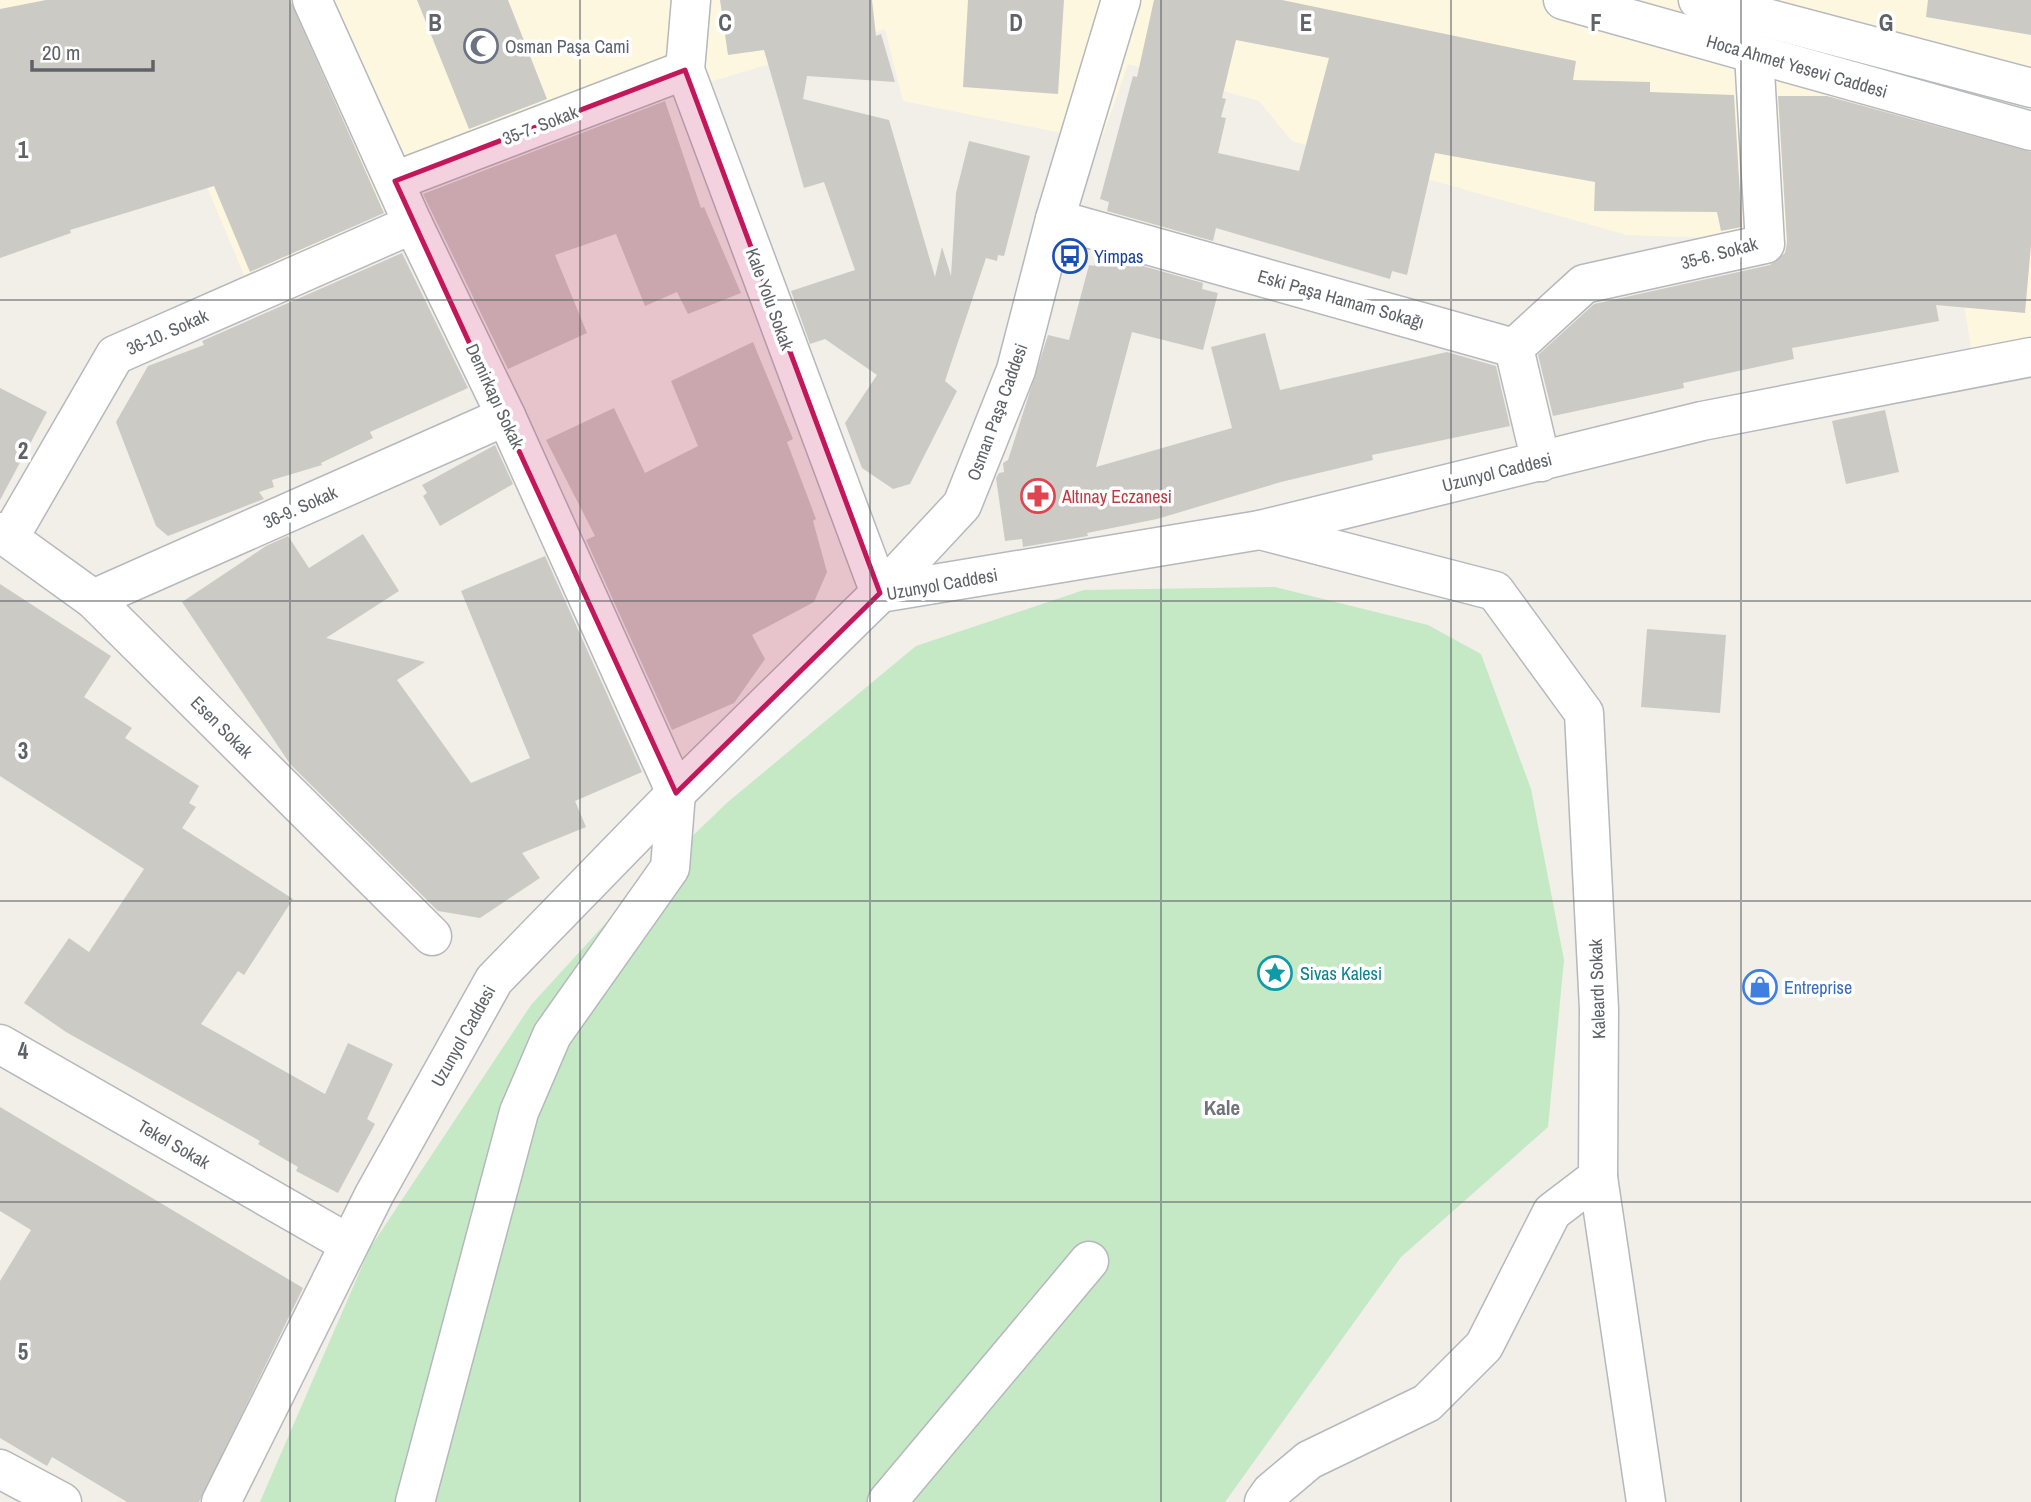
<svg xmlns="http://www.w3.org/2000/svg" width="2031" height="1502" viewBox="0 0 2031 1502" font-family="'Archivo Narrow',sans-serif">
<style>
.commercial{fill:#fef7e0}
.green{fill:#c5e8c5}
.building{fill:#cccac5;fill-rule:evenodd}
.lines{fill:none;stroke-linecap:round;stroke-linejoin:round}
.street-casing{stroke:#b5b8bc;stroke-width:41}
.secondary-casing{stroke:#b6babf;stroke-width:41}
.street{stroke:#fff;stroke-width:38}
.secondary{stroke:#fff;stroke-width:38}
.marked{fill:#c2185b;fill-opacity:0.2;stroke:#c2185b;stroke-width:5;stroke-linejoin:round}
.grid{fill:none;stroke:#5f6368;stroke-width:2;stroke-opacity:0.55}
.labels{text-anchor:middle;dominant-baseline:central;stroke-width:7;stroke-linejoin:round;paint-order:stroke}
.worship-label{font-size:18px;fill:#5b616d;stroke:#fff;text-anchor:start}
.street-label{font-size:18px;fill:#5f6368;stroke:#fff}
.transit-label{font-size:18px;fill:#164399;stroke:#fff;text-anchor:start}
.health-label{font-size:18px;fill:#be3a42;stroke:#fff;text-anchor:start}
.culture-label{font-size:18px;fill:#0d838f;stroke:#fff;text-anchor:start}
.shop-label{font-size:18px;fill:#366cbe;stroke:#fff;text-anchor:start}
.quarter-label{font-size:21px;font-weight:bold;fill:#70757a;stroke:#fff}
.grid-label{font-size:23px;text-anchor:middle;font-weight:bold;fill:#5f6368;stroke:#fff;stroke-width:7;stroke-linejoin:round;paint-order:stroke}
</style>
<rect width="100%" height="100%" fill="#f1efe8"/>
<path class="commercial" d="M0,0H2031V374L1977,382L1949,215L1794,241L1627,235L1292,141L1259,101L1128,64L1101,141L903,101L885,29L680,91L420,191L247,282L170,99L0,153Z"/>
<path class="green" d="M1275,587L1428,625L1481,654L1531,789L1564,960L1548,1127L1401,1257L1225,1502H260L370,1248L531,1005L636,890L729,801L916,646L1084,590Z"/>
<g class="building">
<path d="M46,0H290L384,213L250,272L214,186L70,230L71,233L0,258V9Z"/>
<path d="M417,0H508L547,99L469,129Z"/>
<path d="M720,0H872L876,36L881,34L895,82L807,76L803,99L889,120L935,277L942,247L951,276L956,193L969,141L1030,156L1004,256L998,255L997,261L986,258L945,381L957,391L910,484L893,489L862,468L845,423L877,375L825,339L810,344L791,291L855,270L824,182L804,188L764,50L728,55Z"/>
<path d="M968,0H1064L1058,94L963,87Z"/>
<path d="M1154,0H1282L1576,61L1573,80L1650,82V92L1734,95L1742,227L1721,231L1717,212L1594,211L1595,182L1435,153L1407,275L1392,271L1390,279L1216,228L1213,241L1107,211L1109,202L1100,199L1133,76L1137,77ZM1236,40L1329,58L1299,171L1218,153L1226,118L1221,117L1226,99L1222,98Z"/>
<path d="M1928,0H2031V35L1926,17Z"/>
<path d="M1778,96H1827L2031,152V245L2025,313L1936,305L1939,321L1792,348L1794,359L1683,383L1684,388L1553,416L1538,355L1594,304L1770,265L1785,253L1787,243Z"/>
<path d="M665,101L701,208L704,207L741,293L688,314L677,292L645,306L616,234L555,255L587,333L508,369L423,194Z"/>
<path d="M402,253L468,388L370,432L373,438L321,463L322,465L272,480L274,487L259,492L264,499L168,536L156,526L116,422L148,366L204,345L202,341Z"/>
<path d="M1097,253L1203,283L1202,289L1218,293L1203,350L1132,332L1096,467L1232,428L1211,347L1265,333L1280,390L1447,352L1496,366L1510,426L1372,455L1373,460L1281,482L1157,519L1087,533L1088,536L1023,547L1022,539L1005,541L996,478L999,473L1004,472L1003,463L1008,460L1048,335L1069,340L1089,265L1094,266Z"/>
<path d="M753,342L793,439L787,442L816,519L813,521L827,572L814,602L752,635L765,659L734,703L672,730L586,540L595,536L546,440L614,408L645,473L698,446L671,381Z"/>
<path d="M0,388L47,412L0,500Z"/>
<path d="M1885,410L1899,472L1846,484L1832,421Z"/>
<path d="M495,445L513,484L440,526L423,496L427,493L422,485Z"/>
<path d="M363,534L399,591L326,638L425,662L397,680L471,783L530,758L461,591L545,556L642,772L575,801L586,827L522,853L540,878L480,918L438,911L290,764L182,602L266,546L288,536L309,568Z"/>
<path d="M0,584L111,656L84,697L132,728L125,738L199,786L189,803L196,807L182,828L293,899L244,975L238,971L201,1024L325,1094L348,1043L393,1064L367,1119L375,1124L338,1193L296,1171L298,1167L258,1144L260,1141L66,1032L24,1003L69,938L89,952L144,869L0,776Z"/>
<path d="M1647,629L1726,635L1720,713L1641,707Z"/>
<path d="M0,1107L303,1288L199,1502H127L52,1457L47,1466L0,1438V1281L31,1230L0,1211Z"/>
</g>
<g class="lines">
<g class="street-casing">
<g id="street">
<path d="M312,0L413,224L506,416L676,793L670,868L552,1035L519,1112L415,1502"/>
<path d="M691,0L685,70L880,593"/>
<path d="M395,181L685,70"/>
<path d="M1055,219L1514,348L1541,462"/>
<path d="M1514,348L1584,284L1765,244L1754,54"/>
<path d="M1260,530L1495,591L1584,713L1599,1009L1598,1177L1552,1212L1484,1346L1427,1403L1309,1460L1271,1492L1264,1502"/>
<path d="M0,532L93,599L432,936"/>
<path d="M9,538L115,355L413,224"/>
<path d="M880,593L1260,530L1702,421L2031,357"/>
<path d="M93,599L506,416"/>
<path d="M0,1044L349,1244"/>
<path d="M1598,1177L1646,1502"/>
<path d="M0,1469L62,1502"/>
<path d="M221,1502L374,1195L494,980L676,793L880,593L962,505L1016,370L1055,219L1121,0"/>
<path d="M887,1502L1089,1261"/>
</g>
</g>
<g class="secondary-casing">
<g id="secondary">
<path d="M1563,0L2031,131"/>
<path d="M1698,0L2031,88"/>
</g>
</g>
<use href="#street" class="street"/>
<use href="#secondary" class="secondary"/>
</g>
<path class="marked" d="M685,70L880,593L676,793L395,181Z"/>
<path class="grid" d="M290,0V1502M580,0V1502M870,0V1502M1161,0V1502M1451,0V1502M1741,0V1502M0,300H2031M0,601H2031M0,901H2031M0,1202H2031"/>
<defs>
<g id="mosque-ring" transform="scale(1.75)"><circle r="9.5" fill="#fff" stroke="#6b7280" stroke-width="1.5"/><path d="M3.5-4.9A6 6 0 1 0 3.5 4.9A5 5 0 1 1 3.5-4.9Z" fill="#6b7280"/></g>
<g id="bus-ring" transform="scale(1.75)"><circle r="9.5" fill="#fff" stroke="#1a4fb4" stroke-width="1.5"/><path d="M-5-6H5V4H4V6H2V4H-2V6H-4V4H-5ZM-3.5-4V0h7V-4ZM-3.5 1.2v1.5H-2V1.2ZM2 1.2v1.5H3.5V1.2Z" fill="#1a4fb4"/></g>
<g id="pharmacy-ring" transform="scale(1.75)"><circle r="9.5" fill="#fff" stroke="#e0444e" stroke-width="1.5"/><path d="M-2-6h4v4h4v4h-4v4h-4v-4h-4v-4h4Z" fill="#e0444e"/></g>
<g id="sight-ring" transform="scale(1.75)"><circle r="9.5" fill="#fff" stroke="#0f9aa8" stroke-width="1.5"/><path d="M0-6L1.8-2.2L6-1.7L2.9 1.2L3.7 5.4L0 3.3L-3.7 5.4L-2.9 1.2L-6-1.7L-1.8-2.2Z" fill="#0f9aa8"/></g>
<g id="shop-ring" transform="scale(1.75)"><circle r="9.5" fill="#fff" stroke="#3f7fe0" stroke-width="1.5"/><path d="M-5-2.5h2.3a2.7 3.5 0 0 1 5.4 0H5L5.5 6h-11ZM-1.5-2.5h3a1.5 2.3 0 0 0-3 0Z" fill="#3f7fe0"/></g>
</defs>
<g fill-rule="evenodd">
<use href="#mosque-ring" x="481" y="46"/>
<use href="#bus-ring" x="1070" y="256"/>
<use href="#pharmacy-ring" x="1038" y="496"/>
<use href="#sight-ring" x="1275" y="973"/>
<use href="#shop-ring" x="1760" y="987"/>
</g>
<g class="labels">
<g class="worship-label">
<text x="505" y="46">Osman Paşa Cami</text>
</g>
<g class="street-label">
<text transform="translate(1797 66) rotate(16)">Hoca Ahmet Yesevi Caddesi</text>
<text transform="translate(540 125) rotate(-21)">35-7. Sokak</text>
<text transform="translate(1719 253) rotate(-15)">35-6. Sokak</text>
<text transform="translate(770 299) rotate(70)">Kale Yolu Sokak</text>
<text transform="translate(1341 299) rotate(16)">Eski Paşa Hamam Sokağı</text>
<text transform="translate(167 332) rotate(-24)">36-10. Sokak</text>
<text transform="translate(495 396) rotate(65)">Demirkapı Sokak</text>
<text transform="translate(997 412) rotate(-70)">Osman Paşa Caddesi</text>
<text transform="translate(1497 472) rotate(-14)">Uzunyol Caddesi</text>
<text transform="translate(300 507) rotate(-24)">36-9. Sokak</text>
<text transform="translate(942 584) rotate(-10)">Uzunyol Caddesi</text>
<text transform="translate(222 727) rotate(45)">Esen Sokak</text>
<text transform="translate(1597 989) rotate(-92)">Kaleardı Sokak</text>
<text transform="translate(463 1036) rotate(-61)">Uzunyol Caddesi</text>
<text transform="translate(174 1144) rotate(30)">Tekel Sokak</text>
</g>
<g class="transit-label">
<text x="1094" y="256">Yimpas</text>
</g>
<g class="health-label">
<text x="1062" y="496">Altınay Eczanesi</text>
</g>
<g class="culture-label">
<text x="1300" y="973">Sivas Kalesi</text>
</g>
<g class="shop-label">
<text x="1784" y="987">Entreprise</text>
</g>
<g class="quarter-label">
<text x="1222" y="1107">Kale</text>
</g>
</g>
<g class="grid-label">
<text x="435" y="31">B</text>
<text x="725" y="31">C</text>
<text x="1016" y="31">D</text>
<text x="1306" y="31">E</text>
<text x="1596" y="31">F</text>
<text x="1886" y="31">G</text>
<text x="23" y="158">1</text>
<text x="23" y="459">2</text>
<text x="23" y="759">3</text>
<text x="23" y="1059">4</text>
<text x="23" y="1360">5</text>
</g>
<path d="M32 60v10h121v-10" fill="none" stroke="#5f6368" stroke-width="3.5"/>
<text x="42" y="60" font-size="21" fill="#5f6368" stroke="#ffffff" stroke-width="5" paint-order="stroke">20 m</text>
</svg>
